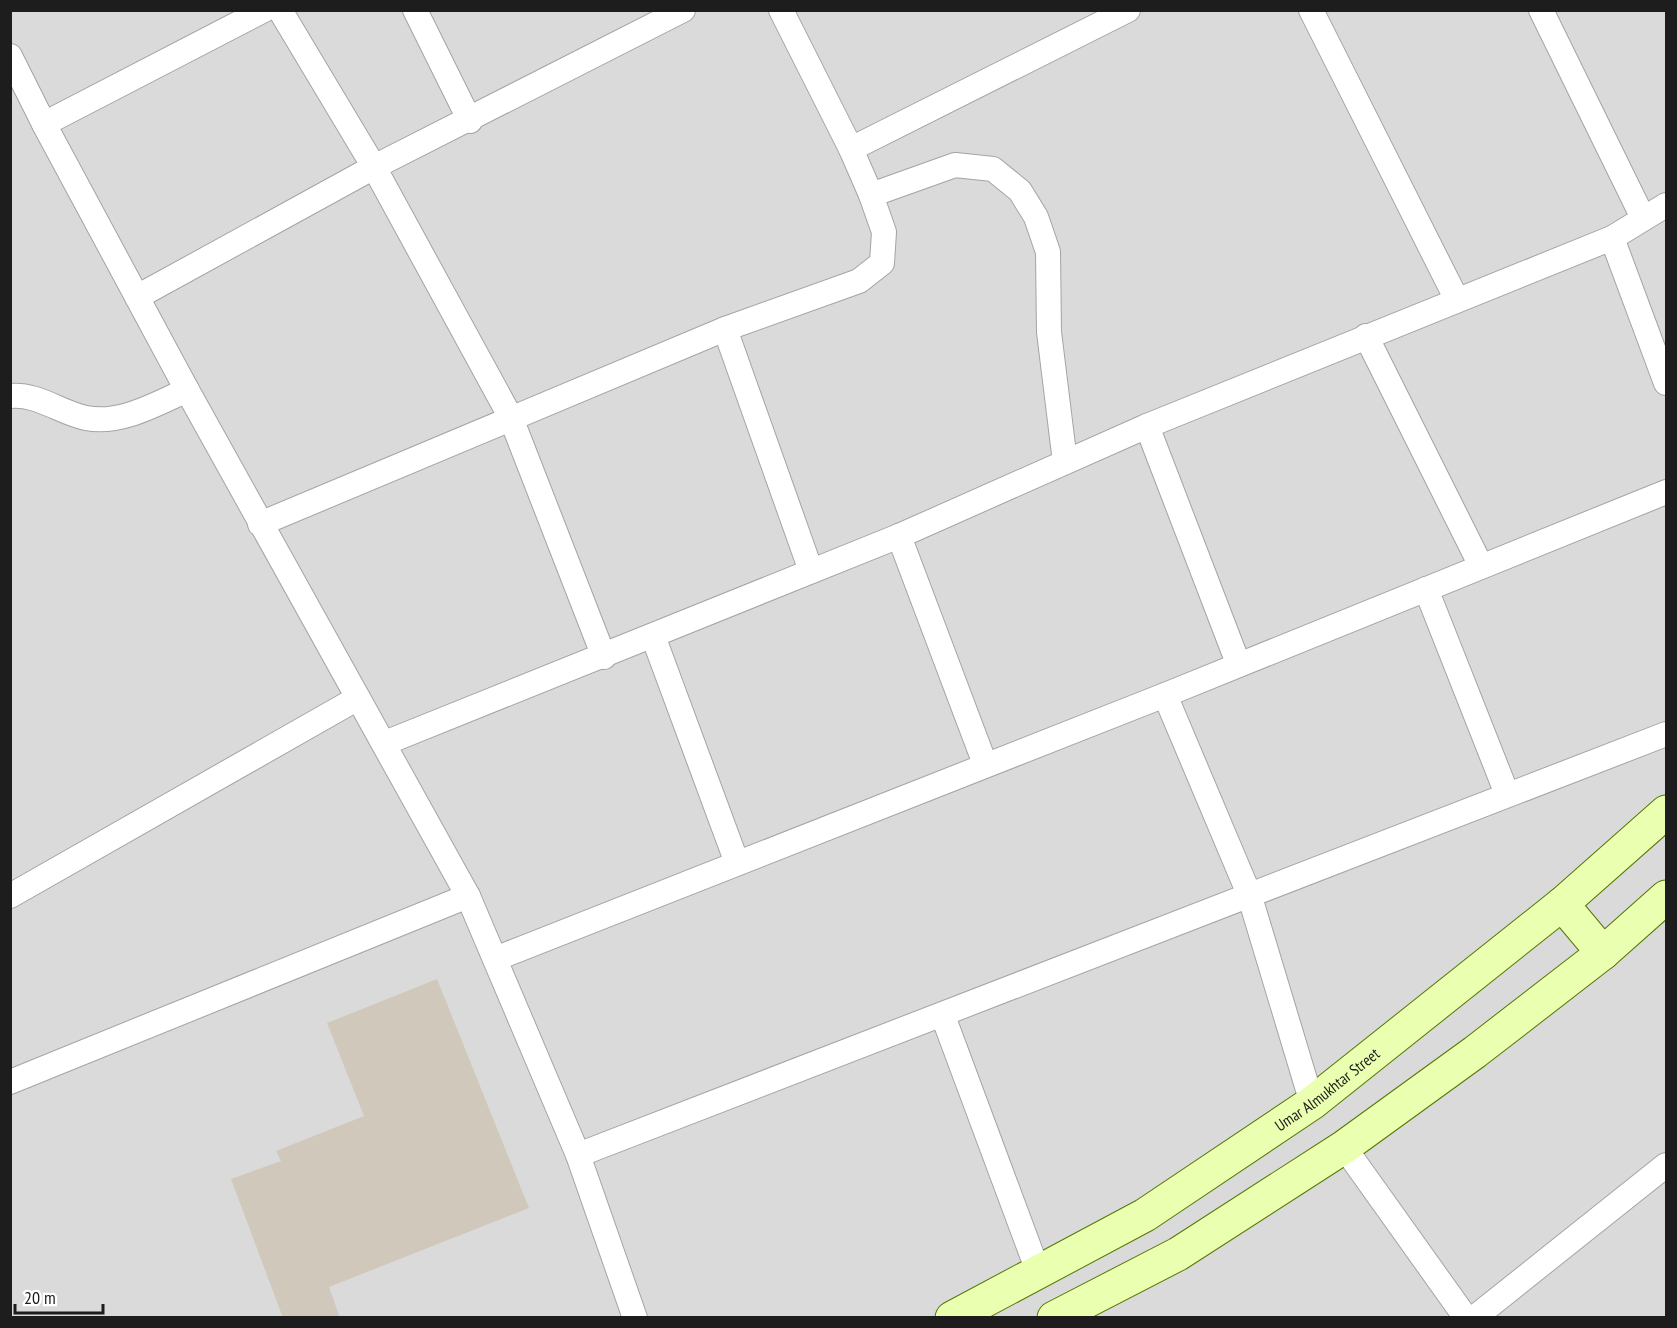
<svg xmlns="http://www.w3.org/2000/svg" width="1677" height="1328" viewBox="0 0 1677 1328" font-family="'PT Sans Narrow',sans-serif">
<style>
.residential{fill:#dbdada}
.building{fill:#d0c8bb}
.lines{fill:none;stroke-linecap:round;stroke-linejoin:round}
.street-casing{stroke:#a4a4a4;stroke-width:26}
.secondary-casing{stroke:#547800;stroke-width:35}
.street{stroke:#fff;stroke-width:24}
.secondary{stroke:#ebffb0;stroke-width:33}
.labels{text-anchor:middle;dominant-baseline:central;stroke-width:4.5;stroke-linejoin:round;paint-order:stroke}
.street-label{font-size:16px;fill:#1d1d1d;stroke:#fff}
</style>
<rect width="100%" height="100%" fill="#f0eee2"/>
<rect class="residential" x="11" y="11" width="1655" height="1306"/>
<path class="building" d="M437,979L529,1208L329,1287L340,1318H283L231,1179L281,1161L276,1151L364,1116L327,1023Z"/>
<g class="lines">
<g class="street-casing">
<g id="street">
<path d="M280,10L374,167L511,418L604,657"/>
<path d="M415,10L470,121"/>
<path d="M1311,10L1457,300"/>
<path d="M1541,10L1643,218"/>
<path d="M10,56L44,124L187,390L468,896L578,1155L635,1318"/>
<path d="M44,124L264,10"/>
<path d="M851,149L1128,10"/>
<path d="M871,195L955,165L993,169L1020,191L1036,217L1048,252L1049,332L1065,462"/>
<path d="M1612,238L1666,205"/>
<path d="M137,297L374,167L683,10"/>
<path d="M725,329L811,571"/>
<path d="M1366,336L1481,566"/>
<path d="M10,396C37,393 61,413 86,418C120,425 156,404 187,390"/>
<path d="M1147,426L1238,663"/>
<path d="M260,524L725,329L859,281L882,263L884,232L871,195L851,149L781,10"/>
<path d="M899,536L985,764"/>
<path d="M1426,589L1507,794"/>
<path d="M653,636L737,863"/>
<path d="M1165,695L1249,894L1312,1103"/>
<path d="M385,743L899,536L1147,426L1612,238L1666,383"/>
<path d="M10,896L358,698"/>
<path d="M495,959L1165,695L1666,492"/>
<path d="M943,1016L1039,1274"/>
<path d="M10,1082L468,896"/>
<path d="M1344,1147L1466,1318"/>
<path d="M578,1155L1666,734"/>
<path d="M1474,1318L1666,1165"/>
</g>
</g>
<g class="secondary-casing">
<g id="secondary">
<path d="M1562,904L1603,953"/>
<path id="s1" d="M952,1318L1145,1215L1312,1103L1562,904L1666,812"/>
<path d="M1054,1318L1178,1254L1344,1147L1475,1052L1603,953L1666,897"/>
</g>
</g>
<use href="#street" class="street"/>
<use href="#secondary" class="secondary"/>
</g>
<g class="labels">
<g class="street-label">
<text stroke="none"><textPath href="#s1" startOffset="440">Umar Almukhtar Street</textPath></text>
</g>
</g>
<rect width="1677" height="1328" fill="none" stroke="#1d1d1d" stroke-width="24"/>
<path d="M15 1304v9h88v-9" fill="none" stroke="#1d1d1d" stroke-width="3"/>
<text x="24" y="1304" font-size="18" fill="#1d1d1d" stroke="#ffffff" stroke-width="4.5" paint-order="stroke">20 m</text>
</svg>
